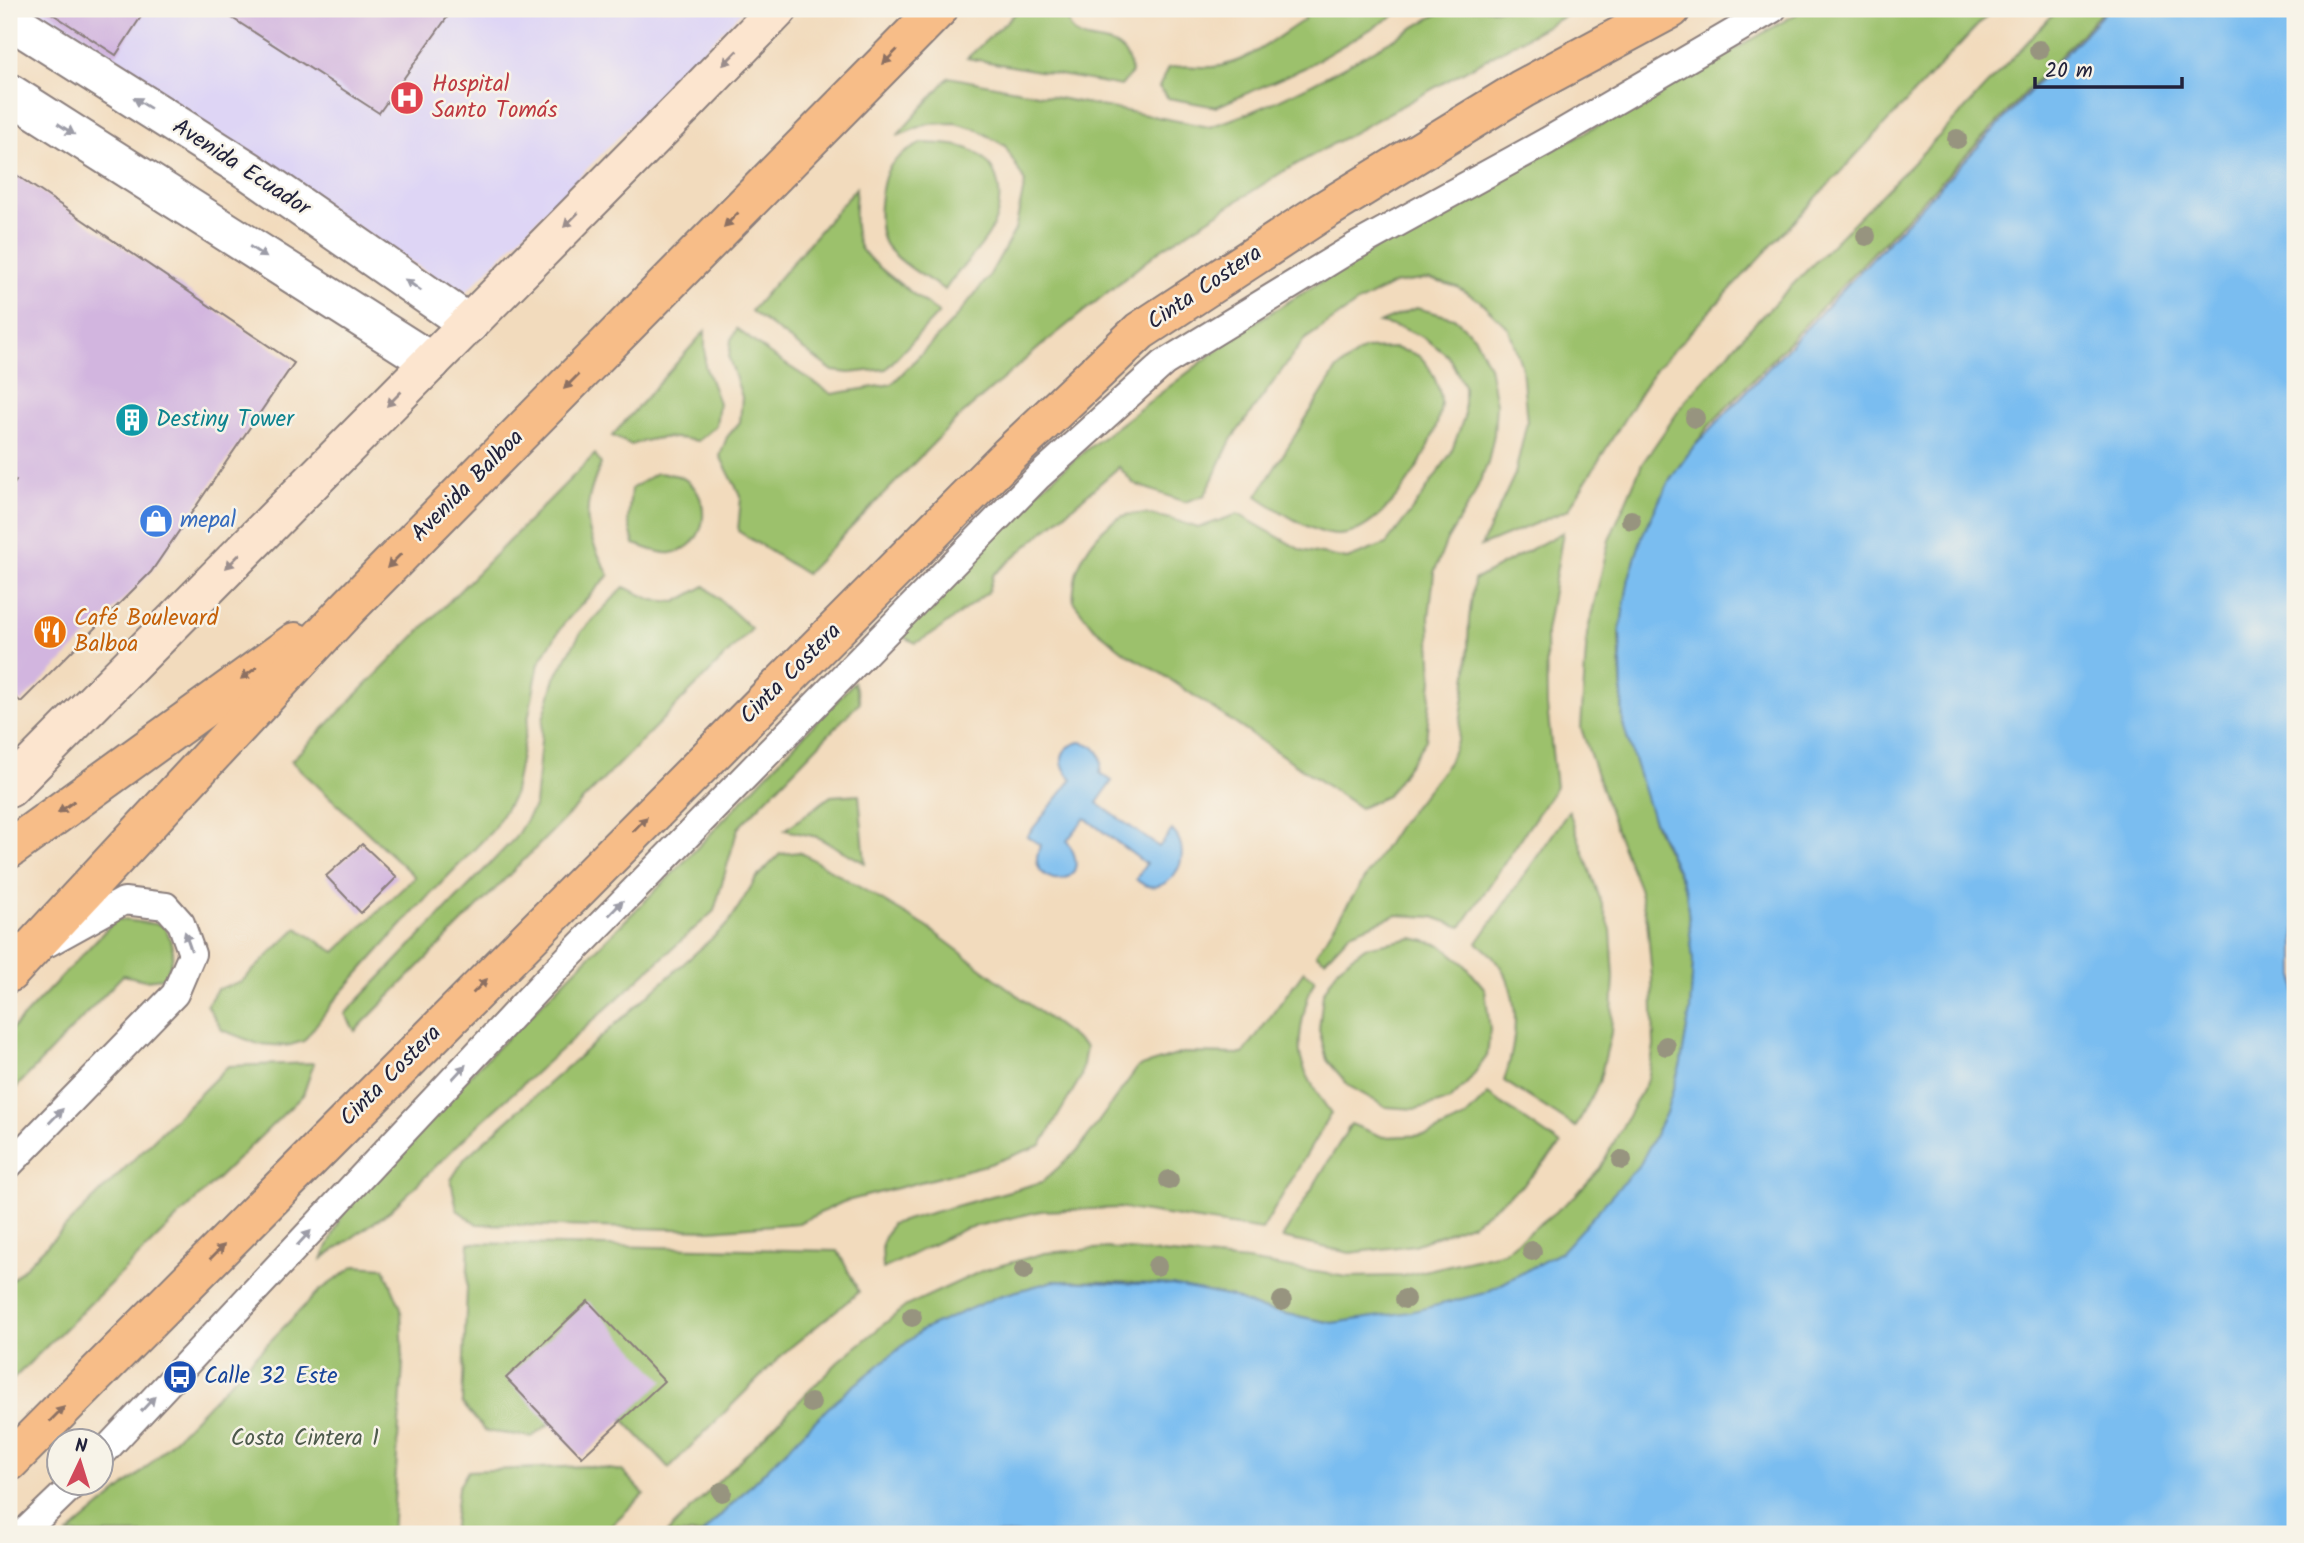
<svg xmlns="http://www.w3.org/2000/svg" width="2304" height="1543" viewBox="0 0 2304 1543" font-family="Kalam,sans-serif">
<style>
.built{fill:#ded5f5}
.green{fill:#9cc16c;stroke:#5f7254;stroke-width:2}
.water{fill:#7abdf0;stroke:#4e7096;stroke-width:2}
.building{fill:#d2b5df}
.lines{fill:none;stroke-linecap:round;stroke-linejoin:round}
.service-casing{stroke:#8a7e7c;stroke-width:30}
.minor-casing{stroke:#8a7e7c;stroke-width:42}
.secondary-casing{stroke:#8a7e7c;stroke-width:42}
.trunk-casing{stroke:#8a7e7c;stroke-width:42}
.service{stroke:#fff;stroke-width:26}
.minor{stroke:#fff;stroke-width:38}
.secondary{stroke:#fce5cf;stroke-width:38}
.trunk{stroke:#f7bd88;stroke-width:38}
.tree{fill:#97947f}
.oneway{fill:#8c7062}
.oneway2{fill:#9a8d8c}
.oneway3{fill:#9c9ca7}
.labels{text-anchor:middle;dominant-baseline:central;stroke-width:5;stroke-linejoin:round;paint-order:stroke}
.health-label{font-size:23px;fill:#be3a42;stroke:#f7f3e8;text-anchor:start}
.street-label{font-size:23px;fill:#22223b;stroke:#f7f3e8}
.culture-label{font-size:23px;fill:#0d838f;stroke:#f7f3e8;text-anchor:start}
.shop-label{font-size:23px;fill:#366cbe;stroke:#f7f3e8;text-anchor:start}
.food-label{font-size:23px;fill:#c56008;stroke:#f7f3e8;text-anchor:start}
.transit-label{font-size:23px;fill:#164399;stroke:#f7f3e8;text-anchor:start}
.park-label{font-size:23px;fill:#4d5a4c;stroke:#f7f3e8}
</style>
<rect width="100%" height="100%" fill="#f7f3e8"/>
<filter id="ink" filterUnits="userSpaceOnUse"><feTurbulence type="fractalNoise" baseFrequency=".0143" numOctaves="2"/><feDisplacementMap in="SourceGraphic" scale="14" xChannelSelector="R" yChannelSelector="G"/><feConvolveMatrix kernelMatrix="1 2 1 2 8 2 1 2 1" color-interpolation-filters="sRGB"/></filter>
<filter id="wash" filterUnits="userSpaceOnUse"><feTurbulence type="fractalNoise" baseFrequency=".00686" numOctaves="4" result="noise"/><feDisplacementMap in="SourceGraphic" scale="28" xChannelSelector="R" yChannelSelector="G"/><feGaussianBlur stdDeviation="1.57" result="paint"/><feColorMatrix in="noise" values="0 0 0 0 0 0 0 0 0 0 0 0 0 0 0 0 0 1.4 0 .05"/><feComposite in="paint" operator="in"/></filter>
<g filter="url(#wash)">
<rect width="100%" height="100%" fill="#f2dbbd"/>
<path class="built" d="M17,9H744L463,295Z"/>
<g class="green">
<path d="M1020,9H1066C1067,14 1068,21 1070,26C1082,53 1124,25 1132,73L1121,86L967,58Z"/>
<path d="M1305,9H1405L1304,68L1216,107L1168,98L1159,87L1168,68C1187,64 1195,68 1212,67C1245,65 1277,37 1304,20Z"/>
<path d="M1447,9H1577L1284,171L1160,250L1041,346L958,418L806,574L738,531L741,497L720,456L727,437L740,422L742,397L729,358L731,340L737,329L770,354L832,394L892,384L952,322L988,278L1015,230L1025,182L1005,146L976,129L955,123L927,124L897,136L949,77L1209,127C1293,101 1370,51 1447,9Z"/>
<path d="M1805,9H1993L1654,371L1568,510L1481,546L1515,474L1527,422L1522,368L1509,329L1480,301L1457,287L1429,279L1393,284L1359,302L1304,340L1231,440L1205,495L1185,502L1134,484L1119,467L993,575L988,592L938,630L916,643L896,634L1011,513L1086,450L1249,326L1416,223L1659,93Z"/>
<path d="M2058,9H2105L1709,426L1671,477L1643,534L1629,578L1619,635L1623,724L1656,828L1686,890L1693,961L1690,1011L1681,1063L1666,1113L1641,1163L1609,1203L1561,1252L1485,1293L1416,1312L1332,1323L1257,1308L1232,1297L1171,1285L1117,1282L1054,1281L999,1296L922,1330L835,1401L702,1534H666L839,1361L906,1306L984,1270L1045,1253L1107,1248L1247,1261L1347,1277L1403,1276L1504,1252L1574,1197L1599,1170L1648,1079L1654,1046L1652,978L1647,920L1639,888L1617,833L1581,728L1587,634L1609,540L1642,464L1686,400L1755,323L1946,129Z"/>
<path d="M922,143C938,144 961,143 975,152C1004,170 1005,207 989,234C977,254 957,270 945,290C926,278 903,265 888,248C874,233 879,180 891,165C899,155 911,149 922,143Z"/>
<path d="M856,188C855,208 852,229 860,247C867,262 923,301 939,313L886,369L849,373L833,371L751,311Z"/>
<path d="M1416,308L1454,318L1474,336L1489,366L1496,404L1494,434L1488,463L1473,497L1447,540L1434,573L1429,618L1432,680L1426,740L1387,796L1360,808L1162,674L1127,654L1092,626L1073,601C1074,590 1074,578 1078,568C1085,549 1104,523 1123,516C1143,509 1179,521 1198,528L1238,514L1301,550L1347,559L1386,544L1416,505L1451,453L1464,417V386L1449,357L1425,338L1402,328L1379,323Z"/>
<path d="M705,331V366L719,403L716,426L698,441C671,436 657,436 631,445L612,436Z"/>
<path d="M1395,348C1402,351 1414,352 1420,357C1430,364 1442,392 1441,404C1438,446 1384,535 1338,535C1314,535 1276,509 1257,496L1337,369L1364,349Z"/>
<path d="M595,454L601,464C580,512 584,530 609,575L564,623L539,663L513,797L492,831L417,908L334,1001L304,1041L287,1046L258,1044L222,1030L207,1005L217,989L241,982L297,928L335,952L415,877L291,761Z"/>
<path d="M656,473C663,474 672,474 678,476C714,489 711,548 671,553C660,555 645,547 634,544L628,520L631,489Z"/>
<path d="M1563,532L1546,632L1547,706L1556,787L1461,927L1433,917L1396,915L1350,933L1325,960L1316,954L1399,825L1449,762L1458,739L1467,674L1469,619L1474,580Z"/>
<path d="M705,586L752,629L355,1031L345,1014L515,838L535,805L543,719L555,678L581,632L624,587L653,600L676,602Z"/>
<path d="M854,682L860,702L738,828L714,911L481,1122L390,1211L322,1259L353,1191L678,868Z"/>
<path d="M859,794L865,863L817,837L785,830L831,796Z"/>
<path d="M1569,811L1611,930L1614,977L1611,1033L1599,1083L1576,1127L1504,1081C1520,1033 1524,975 1477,943Z"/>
<path d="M800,852L927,927L1086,1047L1081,1077L1041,1145L990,1164L843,1202L799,1223L711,1230L477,1224L457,1210L451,1180L465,1158L728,924L757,877L780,854Z"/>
<path d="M116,919L163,925C176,946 176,956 164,978L145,980L123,975L9,1095V1032Z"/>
<path d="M1413,938L1441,945L1464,964L1485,989L1490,1030L1487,1056L1468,1082L1450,1100L1416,1109L1386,1107L1349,1086L1327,1060L1319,1030L1323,993L1339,967L1365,947Z"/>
<path d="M1304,971L1315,979C1306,996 1296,1041 1301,1059C1307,1079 1319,1097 1331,1113L1262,1230L1121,1208L1041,1211L964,1229L883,1269L882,1244L891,1224L1042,1182L1078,1150L1138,1067L1183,1053L1243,1054Z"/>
<path d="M314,1063L303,1095L9,1383V1283L228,1066Z"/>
<path d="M1488,1094L1561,1145L1524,1184L1473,1223L1414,1245L1350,1253L1282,1238L1351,1124L1383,1137L1428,1135L1465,1118Z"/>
<path d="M469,1243L838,1251L859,1292L786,1351L669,1468L620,1416L584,1409L548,1425L532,1437L485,1431L462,1403Z"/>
<path d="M355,1266L384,1268L401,1308L403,1363L392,1534H68L145,1469L319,1291Z"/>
<path d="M588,1466L622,1471L644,1494L602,1534H453L458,1488L468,1471Z"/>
</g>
<g class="water">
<path d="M2108,9H2295V1534H702L835,1401L922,1330L999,1296L1054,1281L1171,1285L1232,1297L1257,1308L1332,1323L1410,1312L1485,1293L1561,1252L1641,1163L1666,1113L1681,1063L1690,1011L1693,961L1686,890L1652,816L1623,724L1620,630L1629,578L1643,534L1669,481L1692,449Z"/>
<path d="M1080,742C1098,744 1104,756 1100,773L1112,781L1097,803L1159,847L1172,830C1200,858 1162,905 1136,879L1146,864L1085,818L1067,841C1097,885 1040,890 1037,861C1036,856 1039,850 1040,845L1027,836L1072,779C1057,764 1058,748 1080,742Z"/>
</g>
<g id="blocks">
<g class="building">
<path d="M45,9H146L116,55Z"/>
<path d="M234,9H453L379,113L229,16Z"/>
<path d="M9,170L294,363L151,572L21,702L9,692V491L16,481L9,476Z"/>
<path d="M362,844L397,877L361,913L326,876Z"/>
<path d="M588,1301L664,1381L582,1457L506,1378Z"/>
</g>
</g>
</g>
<g filter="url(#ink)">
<use href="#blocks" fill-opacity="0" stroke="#8a7e7c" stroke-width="2"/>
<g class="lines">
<g class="service-casing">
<g id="service">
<path d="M9,1165L175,994L192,954L181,923L166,906L124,901L48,943"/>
<path d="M102,1454L544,982L1039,476L1164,363L1354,247L1547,141L1773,9"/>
<path d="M22,1534L74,1484"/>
</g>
</g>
<g class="minor-casing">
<g id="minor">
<path d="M9,19L249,171L469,324"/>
<path d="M9,93L431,362"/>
</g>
</g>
<g class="secondary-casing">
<path id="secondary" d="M9,788L685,105L778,9"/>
</g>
<g class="trunk-casing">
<g id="trunk">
<path d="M9,849L295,642"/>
<path d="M9,973L347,609L938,9"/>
<path d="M9,1462L1009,455L1140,331L1320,213L1522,89L1671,9"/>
</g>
</g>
<use href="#service" class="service"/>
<use href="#minor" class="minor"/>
<use href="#secondary" class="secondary"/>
<use href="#trunk" class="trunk"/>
</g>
<g class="tree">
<circle cx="2039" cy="50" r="10"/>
<circle cx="1957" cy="139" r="10"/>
<circle cx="1866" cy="236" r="10"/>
<circle cx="1695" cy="418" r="10"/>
<circle cx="1631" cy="520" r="10"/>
<circle cx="1666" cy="1046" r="10"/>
<circle cx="1622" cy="1160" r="10"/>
<circle cx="1169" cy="1180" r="10"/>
<circle cx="1532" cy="1251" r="10"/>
<circle cx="1157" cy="1266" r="10"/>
<circle cx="1024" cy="1270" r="10"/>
<circle cx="1405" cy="1299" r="10"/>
<circle cx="1282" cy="1301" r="10"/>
<circle cx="912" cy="1317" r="10"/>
<circle cx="811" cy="1403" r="10"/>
<circle cx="722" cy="1492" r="10"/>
</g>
<defs><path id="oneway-solid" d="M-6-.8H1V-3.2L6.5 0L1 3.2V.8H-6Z" transform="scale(1.75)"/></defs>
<g class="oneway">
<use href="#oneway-solid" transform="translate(890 57) rotate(135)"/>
<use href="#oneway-solid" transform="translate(731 220) rotate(135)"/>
<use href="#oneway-solid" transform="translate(571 382) rotate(135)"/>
<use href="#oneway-solid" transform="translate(394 561) rotate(135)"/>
<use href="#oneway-solid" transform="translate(249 673) rotate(144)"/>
<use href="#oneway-solid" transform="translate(66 807) rotate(144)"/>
<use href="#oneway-solid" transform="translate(640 824) rotate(-45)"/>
<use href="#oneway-solid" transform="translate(480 986) rotate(-45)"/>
<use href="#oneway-solid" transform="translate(217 1252) rotate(-45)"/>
<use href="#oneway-solid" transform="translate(57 1414) rotate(-45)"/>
</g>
<g class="oneway2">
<use href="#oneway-solid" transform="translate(730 58) rotate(134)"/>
<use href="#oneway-solid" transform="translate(571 220) rotate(135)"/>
<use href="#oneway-solid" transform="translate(394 399) rotate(135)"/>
<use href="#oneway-solid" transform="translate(233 561) rotate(135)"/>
</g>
<g class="oneway3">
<use href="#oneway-solid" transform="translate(142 103) rotate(-148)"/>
<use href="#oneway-solid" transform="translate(66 129) rotate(33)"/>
<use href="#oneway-solid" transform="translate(258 252) rotate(33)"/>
<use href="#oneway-solid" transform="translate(413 285) rotate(-145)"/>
<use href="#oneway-solid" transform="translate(616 908) rotate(-46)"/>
<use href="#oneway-solid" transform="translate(188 941) rotate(-109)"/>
<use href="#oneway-solid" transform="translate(459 1072) rotate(-47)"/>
<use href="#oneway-solid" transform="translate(56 1116) rotate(-46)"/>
<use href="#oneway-solid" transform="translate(304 1238) rotate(-47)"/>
<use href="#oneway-solid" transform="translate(148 1404) rotate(-47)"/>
</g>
</g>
<defs>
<g id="hospital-disc" transform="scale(1.75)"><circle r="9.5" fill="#e0444e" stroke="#f7f3e8"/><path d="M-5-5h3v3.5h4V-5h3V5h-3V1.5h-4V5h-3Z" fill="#fff"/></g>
<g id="building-disc" transform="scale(1.75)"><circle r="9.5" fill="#0f9aa8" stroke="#f7f3e8"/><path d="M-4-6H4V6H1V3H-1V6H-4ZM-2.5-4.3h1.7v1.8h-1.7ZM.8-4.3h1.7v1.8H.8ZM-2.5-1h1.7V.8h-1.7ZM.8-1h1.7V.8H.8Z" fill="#fff"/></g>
<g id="shop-disc" transform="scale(1.75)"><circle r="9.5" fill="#3f7fe0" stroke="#f7f3e8"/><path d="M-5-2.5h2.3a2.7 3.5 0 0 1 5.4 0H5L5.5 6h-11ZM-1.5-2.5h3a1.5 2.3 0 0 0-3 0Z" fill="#fff"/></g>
<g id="restaurant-disc" transform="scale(1.75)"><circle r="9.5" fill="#e8710a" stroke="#f7f3e8"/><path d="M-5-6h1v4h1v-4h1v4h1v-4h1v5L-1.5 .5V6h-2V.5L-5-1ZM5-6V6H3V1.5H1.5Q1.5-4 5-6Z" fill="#fff"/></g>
<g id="bus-disc" transform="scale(1.75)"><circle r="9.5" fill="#1a4fb4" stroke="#f7f3e8"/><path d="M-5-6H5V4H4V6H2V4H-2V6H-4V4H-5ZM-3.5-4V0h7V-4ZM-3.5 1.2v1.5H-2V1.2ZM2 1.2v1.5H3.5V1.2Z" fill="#fff"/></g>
</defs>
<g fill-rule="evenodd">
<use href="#hospital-disc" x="407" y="98"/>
<use href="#building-disc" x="132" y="420"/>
<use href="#shop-disc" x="156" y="521"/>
<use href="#restaurant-disc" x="50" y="632"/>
<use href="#bus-disc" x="180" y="1377"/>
</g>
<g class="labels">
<g class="health-label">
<text x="432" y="85">Hospital<tspan x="432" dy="26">Santo Tomás</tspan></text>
</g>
<g class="street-label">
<text transform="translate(241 168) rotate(33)">Avenida Ecuador</text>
<text transform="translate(1205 288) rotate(-34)">Cinta Costera</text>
<text transform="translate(468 486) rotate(-45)">Avenida Balboa</text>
<text transform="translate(791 674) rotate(-45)">Cinta Costera</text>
<text transform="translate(391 1076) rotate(-45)">Cinta Costera</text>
</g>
<g class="culture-label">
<text x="156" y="420">Destiny Tower</text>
</g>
<g class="shop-label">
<text x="180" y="521">mepal</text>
</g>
<g class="food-label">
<text x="74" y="619">Café Boulevard<tspan x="74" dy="26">Balboa</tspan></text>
</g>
<g class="transit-label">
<text x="204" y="1377">Calle 32 Este</text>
</g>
<g class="park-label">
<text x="305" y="1439">Costa Cintera 1</text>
</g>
</g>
<rect width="2304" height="1543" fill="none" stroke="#f7f3e8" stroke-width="35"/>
<g transform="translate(80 1462) rotate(4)"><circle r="33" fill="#f7f3e8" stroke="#a29fa3" stroke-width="2"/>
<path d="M0-5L12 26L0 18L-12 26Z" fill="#d1495b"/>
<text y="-10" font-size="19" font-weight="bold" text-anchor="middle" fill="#22223b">N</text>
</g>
<path d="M2035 77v10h147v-10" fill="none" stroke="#22223b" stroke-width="3.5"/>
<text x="2045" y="77" font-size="21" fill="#22223b" stroke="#f7f3e8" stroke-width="5" paint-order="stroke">20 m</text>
</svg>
